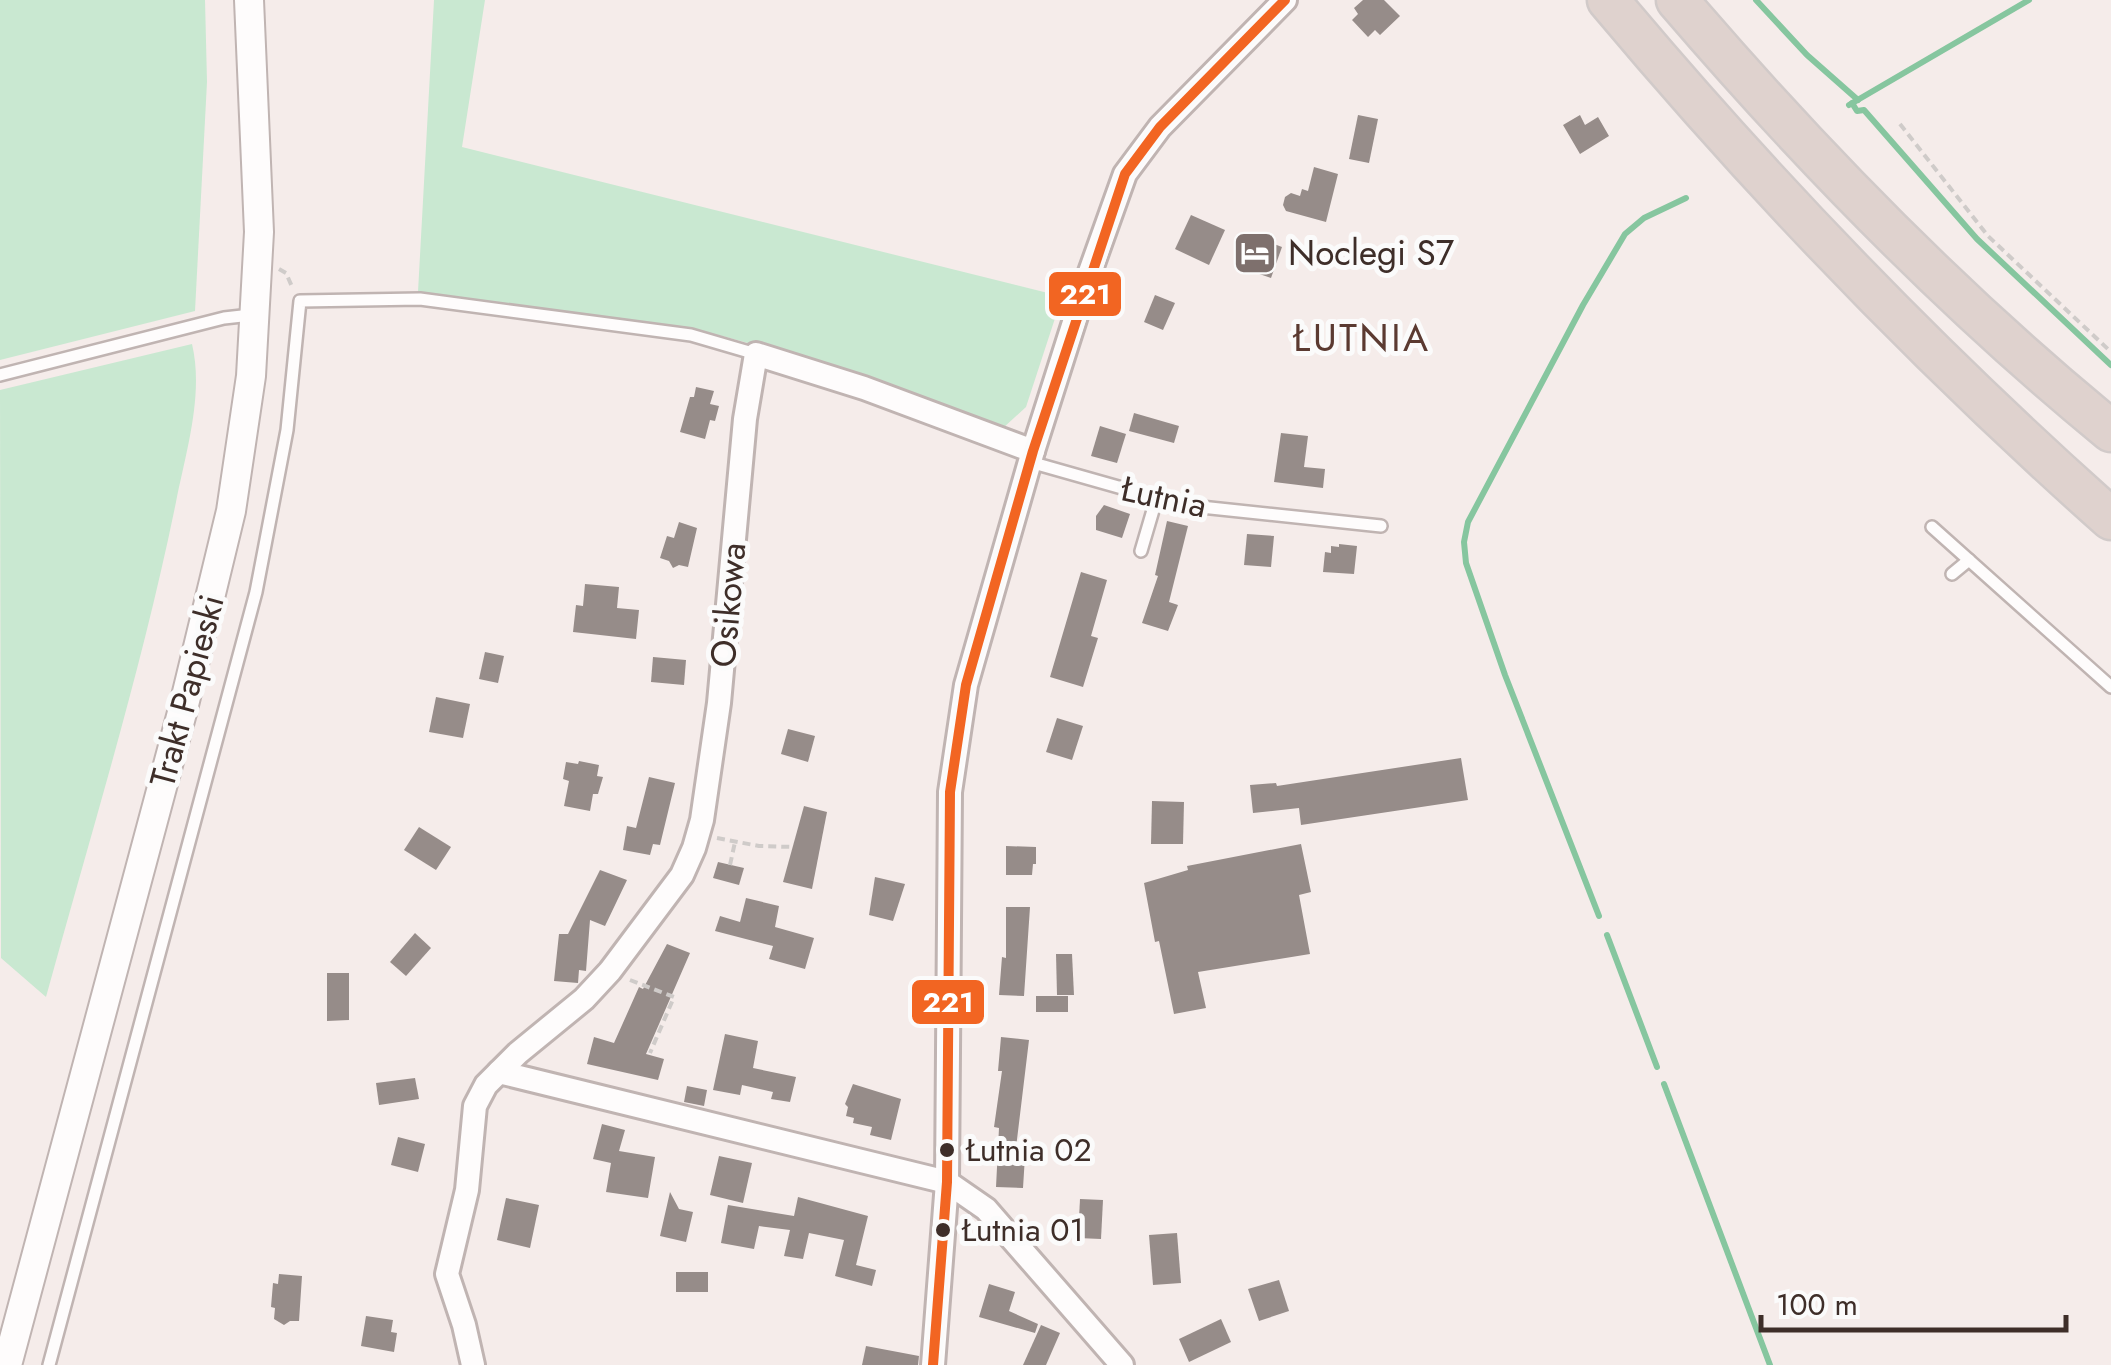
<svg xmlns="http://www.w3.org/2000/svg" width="2111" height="1365" viewBox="0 0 2111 1365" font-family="Jost,sans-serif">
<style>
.grass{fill:#c9e8d1}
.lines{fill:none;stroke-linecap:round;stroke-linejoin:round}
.stream{stroke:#86c69f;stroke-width:6}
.building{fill:#968c89}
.service-casing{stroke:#c0b4b2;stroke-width:16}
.minor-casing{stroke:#c0b4b2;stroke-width:28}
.tertiary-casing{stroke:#c0b4b2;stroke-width:32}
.motorway-casing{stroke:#d1cac9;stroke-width:45}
.path{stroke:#cfcbc9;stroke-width:4;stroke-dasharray:8 5;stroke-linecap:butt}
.service{stroke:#fefcfc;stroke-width:11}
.minor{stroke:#fefcfc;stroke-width:22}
.tertiary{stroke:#fefcfc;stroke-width:28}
.motorway{stroke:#dfd2ce;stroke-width:40}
.bus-1-casing{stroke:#fbfbfb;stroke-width:18}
.bus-1{stroke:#f26522;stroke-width:10}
.bus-dot{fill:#3e2e29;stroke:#fbfbfb;stroke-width:4}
.labels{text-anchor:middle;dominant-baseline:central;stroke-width:10;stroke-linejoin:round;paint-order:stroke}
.bus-label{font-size:32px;fill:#3e2e29;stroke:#fbfbfb;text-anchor:start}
.poi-label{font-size:35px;fill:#3e2e29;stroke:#fbfbfb;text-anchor:start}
.street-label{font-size:35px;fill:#3e2e29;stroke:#fbfbfb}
.neighbourhood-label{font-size:38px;letter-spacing:2.5px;fill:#5b3a31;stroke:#fbfbfb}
.line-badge{stroke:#fbfbfb;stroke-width:4}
.badge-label{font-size:28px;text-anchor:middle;font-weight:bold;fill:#fff}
</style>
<rect width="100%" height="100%" fill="#f5ecea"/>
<g class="grass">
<path d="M0,0H205L207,82L195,311L0,360Z"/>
<path d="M434,0H485L462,147L1048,293L1061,300L1026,407L1002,429C897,391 793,351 684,327L418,292Z"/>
<path d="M192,344C204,394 186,452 176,502C142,669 91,833 46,997L1,958L0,390Z"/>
</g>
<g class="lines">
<g class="stream">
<path d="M1756,0L1807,55L1858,100"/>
<path d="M1852,103L1857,111L1864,110L1977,239L2111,365"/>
<path d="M1849,105L2029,0"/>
<path d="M1599,916L1505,675L1466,563L1464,542L1468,522L1583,305L1625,234L1644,218L1686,198"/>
<path d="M1607,935L1657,1067"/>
<path d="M1664,1084L1770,1365"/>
</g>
</g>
<g class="building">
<path d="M1363,0H1384L1400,16L1380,35L1375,30L1368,37L1352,20L1358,14L1354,8Z"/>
<path d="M1358,115L1378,119L1369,163L1349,159Z"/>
<path d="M1580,115L1585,125L1598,117L1609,136L1580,154L1563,125Z"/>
<path d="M1314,167L1338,174L1326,222L1286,211L1283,205L1285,197L1291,193L1300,196L1302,189L1308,191Z"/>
<path d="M1191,215L1225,230L1209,265L1175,249Z"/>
<path d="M1253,236L1282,247L1271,278L1242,268Z"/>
<path d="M1155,295L1175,303L1163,330L1144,322Z"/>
<path d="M696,387L714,391L710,404L719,406L715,421L710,420L705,439L680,432L690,397H694Z"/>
<path d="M1134,413L1179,426L1174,443L1129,431Z"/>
<path d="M1100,426L1126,434L1117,463L1091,456Z"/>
<path d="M1281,433L1308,436L1304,467L1325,469L1323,488L1274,482Z"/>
<path d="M1104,505L1130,514L1122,538L1096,530V516Z"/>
<path d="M1167,521L1188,526L1169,602L1178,605L1168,631L1142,623L1158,576L1155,575Z"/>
<path d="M679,522L697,528L688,567L679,565L673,568L669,561L660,558L667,536L674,538Z"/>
<path d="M1247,534L1274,536L1271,567L1244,565Z"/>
<path d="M1339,544L1357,546L1354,574L1323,572L1325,552L1331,553V546L1339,547Z"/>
<path d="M1081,572L1107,580L1091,636L1098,638L1083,687L1050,677Z"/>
<path d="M585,584L619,587L617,608L639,610L636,639L573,632L576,605L583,606Z"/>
<path d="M485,652L504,656L498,683L479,679Z"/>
<path d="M653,657L686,660L684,685L651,682Z"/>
<path d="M436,697L470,704L463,738L429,732Z"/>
<path d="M1057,718L1083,726L1072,760L1046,752Z"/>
<path d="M788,729L815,736L808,762L781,754Z"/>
<path d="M1461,758L1468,800L1301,825L1299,808L1253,813L1250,785L1276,783L1277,786Z"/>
<path d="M579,761L599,765L597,776L603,777L598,794H593L590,811L564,806L569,781L563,779L566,762L578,764Z"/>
<path d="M649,777L675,783L660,845L653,844L650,855L623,850L627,826L636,828Z"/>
<path d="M1152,801L1184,802L1183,844H1151Z"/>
<path d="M804,806L827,812L812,889L783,882Z"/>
<path d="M419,827L451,847L436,870L404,850Z"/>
<path d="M1301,844L1311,892L1299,895L1310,954L1198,972L1206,1008L1174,1014L1159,941L1155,942L1144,883L1188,870L1187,866Z"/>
<path d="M1006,846L1036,847V864H1033L1032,875H1006Z"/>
<path d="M718,862L744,868L739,885L713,878Z"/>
<path d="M600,870L627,880L605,926L590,920L586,971L579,970L578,983L554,981L559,934H568Z"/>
<path d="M875,877L905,884L893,921L869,915Z"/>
<path d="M746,898L779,906L775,927L814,938L805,969L769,959L773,946L715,931L720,916L740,922Z"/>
<path d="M1006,907H1030L1024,996L999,995L1002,957L1006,958Z"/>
<path d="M415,933L431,948L406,976L390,962Z"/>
<path d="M667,944L690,953L646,1054L664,1059L658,1080L587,1064L594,1037L614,1043L639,987L643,989Z"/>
<path d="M1056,954H1072L1074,995H1057Z"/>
<path d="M327,973H349V1020L327,1021Z"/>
<rect x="1036" y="996" width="32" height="16"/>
<path d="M725,1034L758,1041L753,1068L796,1077L790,1102L771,1099L773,1092L742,1085L740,1095L713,1090Z"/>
<path d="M1001,1037L1029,1040L1015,1156H1025L1023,1188L996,1187L999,1128L994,1127L1002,1071H998Z"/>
<path d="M415,1078L419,1099L379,1105L376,1083Z"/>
<path d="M853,1084L901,1099L891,1140L870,1135L872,1127L853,1123L854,1118L846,1116L848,1107L845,1104Z"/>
<path d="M687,1086L707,1090L704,1106L684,1102Z"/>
<path d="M602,1124L625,1130L619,1151L655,1157L648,1198L606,1192L611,1163L593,1159Z"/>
<path d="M398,1137L425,1144L418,1172L391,1165Z"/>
<path d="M719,1156L752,1163L743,1203L710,1195Z"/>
<path d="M670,1192L679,1209L693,1212L686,1242L660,1236Z"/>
<path d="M798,1197L868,1216L856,1265L876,1270L872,1286L835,1276L844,1240L809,1233L803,1259L784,1256L790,1230L759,1226L754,1249L721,1243L728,1205L794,1216Z"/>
<path d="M506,1198L539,1205L530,1248L497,1240Z"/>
<path d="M1080,1199L1103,1200L1101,1239L1078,1238Z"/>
<path d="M1177,1233L1181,1283L1153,1285L1149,1235Z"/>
<rect x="676" y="1272" width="32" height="20"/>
<path d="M279,1274L302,1276L299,1321H290L284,1325L274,1319L275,1308L271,1307L273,1283L278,1284Z"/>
<path d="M1279,1280L1289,1311L1259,1321L1248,1289Z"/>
<path d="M989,1284L1015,1292L1009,1311L1038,1324L1035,1333L979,1317Z"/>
<path d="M366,1316L393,1320L391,1332L397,1333L394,1352L361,1346Z"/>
<path d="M1221,1319L1231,1342L1189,1362L1179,1339Z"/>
<path d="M1041,1325L1060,1333L1046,1365H1023Z"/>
<path d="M866,1346L919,1356L918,1365H862Z"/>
</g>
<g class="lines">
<g class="service-casing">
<g id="service">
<path d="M0,375L224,318L251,315"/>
<path d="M1030,462L1182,505L1381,526"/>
<path d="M1932,527L2111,687"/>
<path d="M1141,551L1156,500"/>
<path d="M1952,574L1969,560"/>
<path d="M49,1365L256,592L287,430L300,301L420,299L691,335L756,354"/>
</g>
</g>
<g class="minor-casing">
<g id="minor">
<path d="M1033,451L864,388L756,354L745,419L719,703L702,820L694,848L682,875L610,971L584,999L518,1053L499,1072L947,1182L986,1209L1122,1365"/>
<path d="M473,1365L464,1325L447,1274L467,1190L475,1106L486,1085L499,1072"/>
<path d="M933,1365L947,1182L950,792L966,685L1033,451L1090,272L1125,174L1160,127L1285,0"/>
</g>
</g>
<g class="tertiary-casing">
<path id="tertiary" d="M7,1365L183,709L231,511L251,376L259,232L249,0"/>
</g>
<g class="motorway-casing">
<g id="motorway">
<path d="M1608,0C1763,185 1931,359 2111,519"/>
<path d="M1677,0C1809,154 1953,302 2111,431"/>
</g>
</g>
<g class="path">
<path d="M1900,124L1988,236L2111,352"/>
<path d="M279,269L286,273L293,289"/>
<path d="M717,838L759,846L794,847"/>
<path d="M730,865L735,842"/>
<path d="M630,980L674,997L650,1053"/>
</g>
<use href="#service" class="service"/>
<use href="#minor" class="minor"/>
<use href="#tertiary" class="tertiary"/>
<use href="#motorway" class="motorway"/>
<g class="bus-1-casing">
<path id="bus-1" d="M933,1365L947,1182L950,792L966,685L1033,451L1125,174L1160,127L1285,0"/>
</g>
<use href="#bus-1" class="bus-1"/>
</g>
<defs>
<g id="hotel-square" transform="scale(2.25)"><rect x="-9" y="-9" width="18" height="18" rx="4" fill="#7e706d" stroke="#fbfbfb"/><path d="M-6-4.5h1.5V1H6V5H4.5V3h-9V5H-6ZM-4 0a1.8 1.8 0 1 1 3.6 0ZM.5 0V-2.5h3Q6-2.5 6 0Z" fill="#fff"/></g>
</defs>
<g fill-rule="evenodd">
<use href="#hotel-square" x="1255" y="253"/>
</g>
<g class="bus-dot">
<circle cx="947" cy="1150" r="9"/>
<circle cx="943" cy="1230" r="9"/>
</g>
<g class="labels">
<g class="bus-label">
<text x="966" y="1150">Łutnia 02</text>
<text x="962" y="1230">Łutnia 01</text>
</g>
<g class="poi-label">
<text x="1288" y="253">Noclegi S7</text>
</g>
<g class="street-label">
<text transform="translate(1164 497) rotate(12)">Łutnia</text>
<text transform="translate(728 605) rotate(-85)">Osikowa</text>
<text transform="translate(187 691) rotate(-75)">Trakt Papieski</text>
</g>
<g class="neighbourhood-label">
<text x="1362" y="337">ŁUTNIA</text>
</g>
</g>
<g class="line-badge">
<rect x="1047" y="270" width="76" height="48" rx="10" fill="#f26522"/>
<rect x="910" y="978" width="76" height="48" rx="10" fill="#f26522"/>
</g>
<g class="badge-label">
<text x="1085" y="304">221</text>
<text x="948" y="1012">221</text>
</g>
<path d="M1761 1315v15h305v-15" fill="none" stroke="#3e2e29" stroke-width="5"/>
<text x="1776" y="1315" font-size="30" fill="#3e2e29" stroke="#fbfbfb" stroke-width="8" paint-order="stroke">100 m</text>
</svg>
